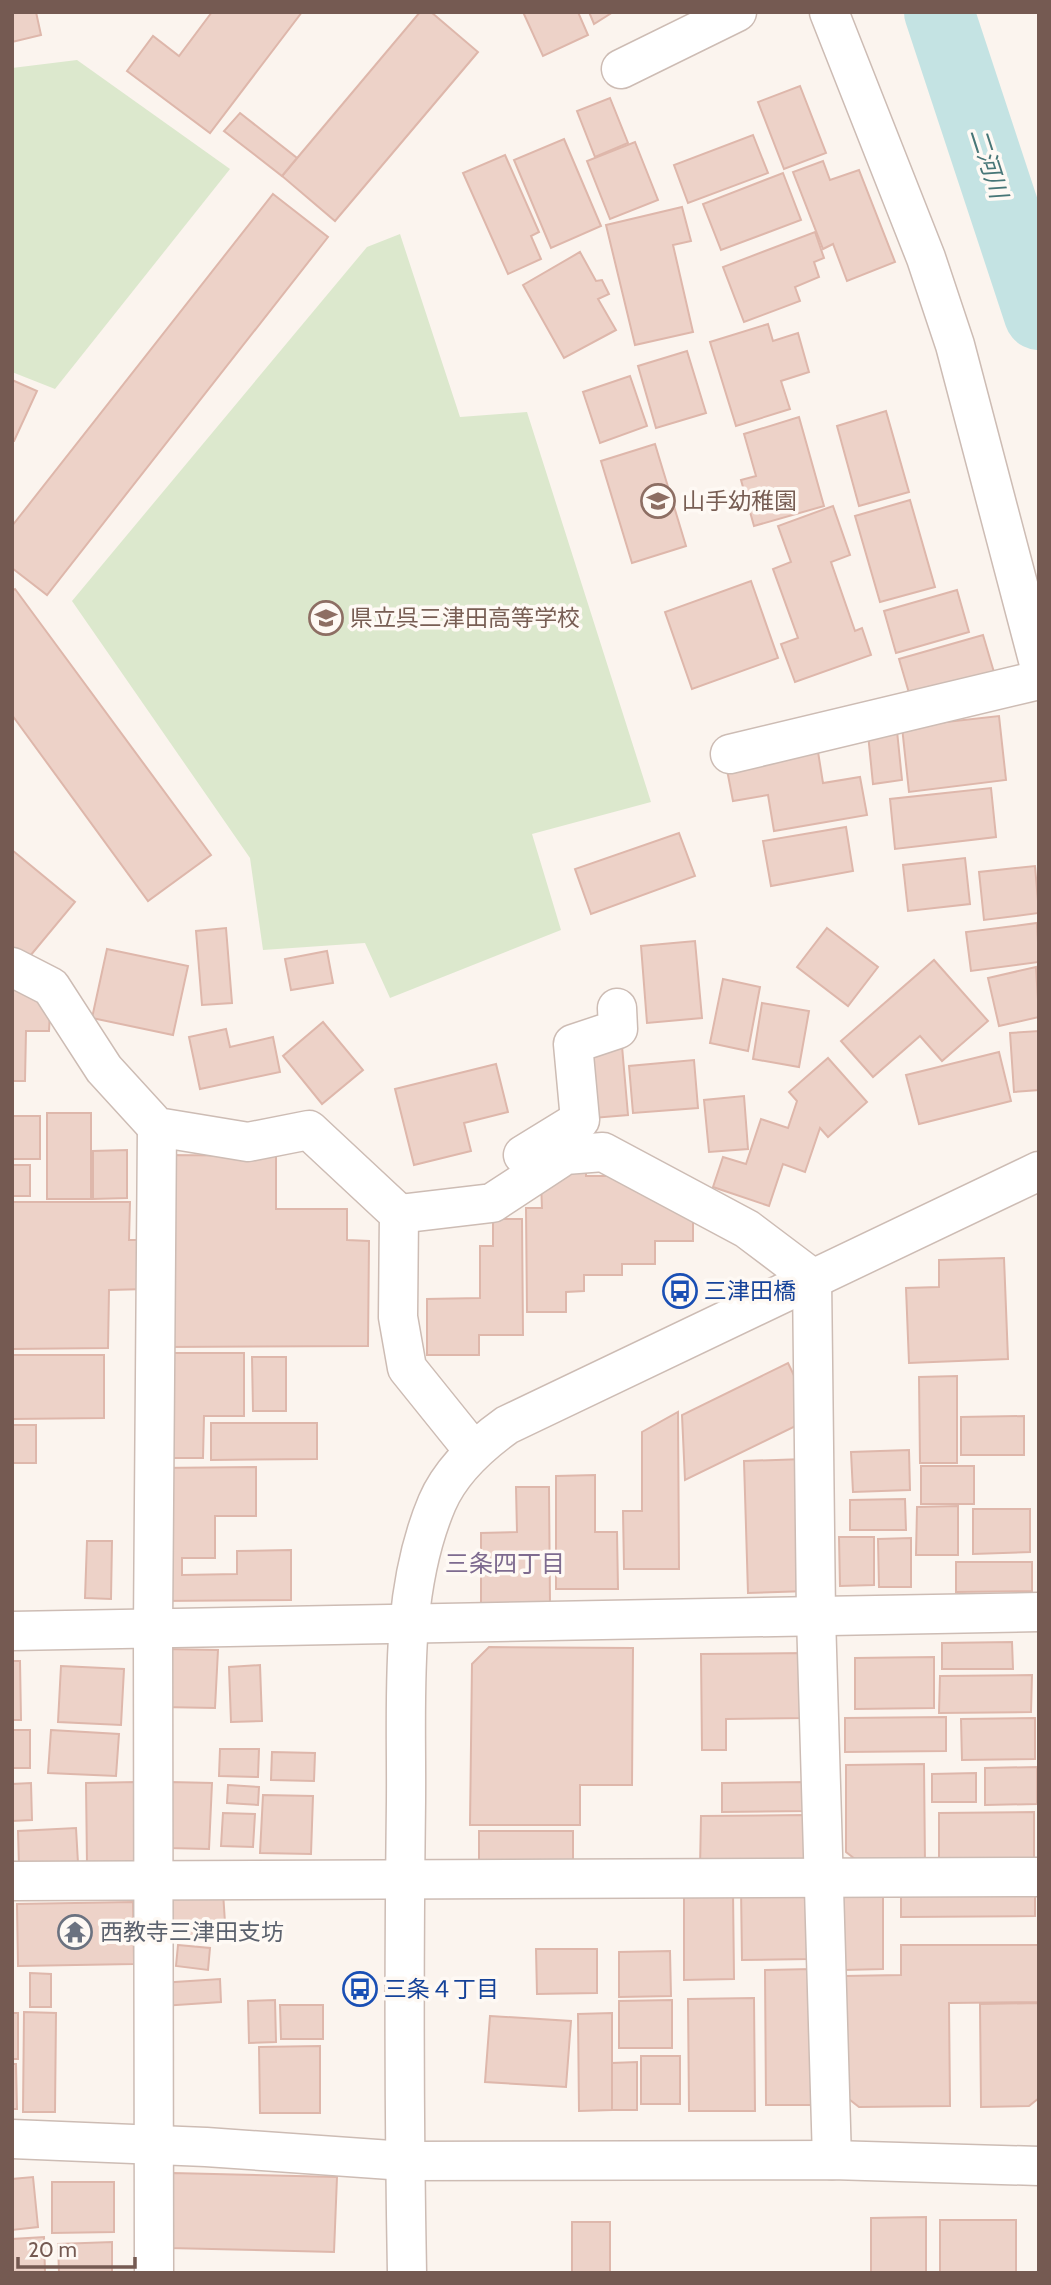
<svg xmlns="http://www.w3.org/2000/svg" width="1051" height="2285" viewBox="0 0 1051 2285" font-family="Cabin,'Noto Sans JP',sans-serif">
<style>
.green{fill:#dce8cd}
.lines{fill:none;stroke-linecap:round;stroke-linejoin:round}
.river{stroke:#c4e3e3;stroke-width:70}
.building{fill:#edd2c8;stroke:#deb7ab;stroke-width:2}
.minor-casing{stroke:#cdbcb4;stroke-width:41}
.minor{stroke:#fff;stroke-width:38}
.labels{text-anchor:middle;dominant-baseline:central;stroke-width:7;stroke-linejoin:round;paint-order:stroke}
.education-label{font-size:23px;fill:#785e54;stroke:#fef9f4;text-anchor:start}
.transit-label{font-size:23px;fill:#164399;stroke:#fef9f4;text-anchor:start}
.worship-label{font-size:23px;fill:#5b616d;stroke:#fef9f4;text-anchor:start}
.water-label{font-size:24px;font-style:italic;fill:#477677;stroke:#fef9f4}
.neighbourhood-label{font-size:24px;fill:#7e6b8f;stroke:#fef9f4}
</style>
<rect width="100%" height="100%" fill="#fbf4ee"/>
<g class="green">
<path d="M77,60L230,169L55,389L12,372V68Z"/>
<path d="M400,234L460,417L527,412L651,802L532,834L561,930L390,998L365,943L263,950L250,858L72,601L367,247Z"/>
</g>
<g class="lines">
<path class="river" d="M939,12L1039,315"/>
</g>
<g class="building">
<path d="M12,12H36L41,35L12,42Z"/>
<path d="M212,12H302L210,133L127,71L153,36L179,56Z"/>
<path d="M420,12H431L478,52L335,221L282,176Z"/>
<path d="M523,12H578L588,35L543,56Z"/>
<path d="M589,12H613L594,24Z"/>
<path d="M800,86L826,153L784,169L758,102Z"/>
<path d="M610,98L628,143L595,157L577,111Z"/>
<path d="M240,113L297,158L282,176L224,131Z"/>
<path d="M753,135L768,173L688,203L674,165Z"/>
<path d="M564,139L601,226L551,248L514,160Z"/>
<path d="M635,142L658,200L610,219L587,161Z"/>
<path d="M505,155L539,232L531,236L541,259L508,274L463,173Z"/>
<path d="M823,161L830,180L859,170L895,262L847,281L833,244L823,249L793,172Z"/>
<path d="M783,173L801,220L721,250L703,204Z"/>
<path d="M273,194L328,237L47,595L12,568V526Z"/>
<path d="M682,207L691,241L673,245L693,332L635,345L606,225Z"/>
<path d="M815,232L824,258L814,262L819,277L795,287L800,301L744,322L723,267Z"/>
<path d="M580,252L596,281L602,280L609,294L598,299L616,330L564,358L523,285Z"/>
<path d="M768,324L773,341L798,333L809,372L781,381L790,409L736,426L710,342Z"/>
<path d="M687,351L706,413L656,428L638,366Z"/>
<path d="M630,376L647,426L600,443L583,392Z"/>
<path d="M12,380L37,391L14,441H12Z"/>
<path d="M886,411L909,492L859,506L837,426Z"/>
<path d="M799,417L824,506L754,526L741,480L756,476L744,434Z"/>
<path d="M655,444L686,546L632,563L601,461Z"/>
<path d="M910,500L935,587L880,602L855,516Z"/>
<path d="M833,506L850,555L831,562L855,631L862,628L871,655L795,682L781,644L798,638L773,569L791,562L778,526Z"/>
<path d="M751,581L778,658L692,689L665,612Z"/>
<path d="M15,589L211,855L148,901L12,715V591Z"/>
<path d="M957,590L969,632L896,653L884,611Z"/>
<path d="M983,635L996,679L912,703L899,659Z"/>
<path d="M999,716L1006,780L909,792L902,727Z"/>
<path d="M896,721L902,780L873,784L867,724Z"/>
<path d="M815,733L823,783L860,777L867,815L774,831L768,795L733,801L723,749Z"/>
<path d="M991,788L996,837L895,849L890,799Z"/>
<path d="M846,827L853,871L771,886L763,841Z"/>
<path d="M679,833L695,876L591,914L575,869Z"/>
<path d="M12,850L75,902L25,962L12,952Z"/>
<path d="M965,858L970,904L908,911L903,865Z"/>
<path d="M1035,866L1039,913L984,920L979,872Z"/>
<path d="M1037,923L1039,962L971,971L966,932Z"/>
<path d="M226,928L232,1003L202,1005L196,931Z"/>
<path d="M827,928L878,967L848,1006L797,967Z"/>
<path d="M695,941L702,1018L647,1023L641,946Z"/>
<path d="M107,949L188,966L173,1035L92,1018Z"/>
<path d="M327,951L333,983L291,990L285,959Z"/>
<path d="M934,960L988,1021L942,1061L920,1036L873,1077L841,1041Z"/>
<path d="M1036,967L1039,1017L999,1026L988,978Z"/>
<path d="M12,977L50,1012L49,1031H26L25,1081H12Z"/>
<path d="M723,979L760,987L748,1051L710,1043Z"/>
<path d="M762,1003L809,1011L799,1067L753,1059Z"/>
<path d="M323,1022L363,1070L322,1104L283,1056Z"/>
<path d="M226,1029L230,1047L273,1037L280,1072L200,1089L189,1037Z"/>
<path d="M1039,1031V1090L1014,1092L1010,1033Z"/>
<path d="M622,1046L628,1115L593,1118L587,1049Z"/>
<path d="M999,1052L1011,1101L919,1124L906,1075Z"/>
<path d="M828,1058L867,1102L828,1137L820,1128L805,1172L783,1164L769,1206L713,1187L723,1157L746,1164L761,1119L788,1128L797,1101L789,1092Z"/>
<path d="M694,1060L698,1108L633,1113L629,1066Z"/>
<path d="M496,1064L508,1112L464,1123L471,1151L414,1165L395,1089Z"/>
<path d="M744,1096L748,1149L709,1152L704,1100Z"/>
<rect x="47" y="1113" width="44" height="86"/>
<rect x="12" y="1116" width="28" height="43"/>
<path d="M127,1150V1198L93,1199V1151Z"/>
<path d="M163,1155L276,1156V1209H347V1240L369,1241L368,1346L162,1347Z"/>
<rect x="12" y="1165" width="18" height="31"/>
<path d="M586,1168V1176H621L693,1213V1241H655V1264H622V1275H584V1291L566,1292V1312H527L526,1208H542L541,1183Z"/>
<path d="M12,1202H130L129,1240H144L145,1289L109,1290L108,1348L12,1349Z"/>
<path d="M493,1219H522L523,1335H479V1355H427V1299L480,1298V1246H493Z"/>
<path d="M1004,1258L1008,1359L909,1363L906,1288L939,1287V1260Z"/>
<path d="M155,1353H244V1416H204L203,1458H155Z"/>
<path d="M12,1355H104V1418L12,1419Z"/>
<path d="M252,1357H286V1411H253Z"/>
<path d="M788,1363L814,1417L685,1480L682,1415Z"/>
<path d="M957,1376V1463H920L919,1377Z"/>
<path d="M678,1412L679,1569H624L623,1511H642V1432Z"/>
<path d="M1024,1416V1455H961V1417Z"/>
<path d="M211,1423H317V1459L211,1460Z"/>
<rect x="12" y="1425" width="24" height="38"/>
<path d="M909,1450L910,1490L853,1492L851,1452Z"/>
<path d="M804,1459L808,1591L748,1593L744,1461Z"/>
<rect x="921" y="1466" width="53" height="38"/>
<path d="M256,1467V1516H215V1558H182V1575L237,1574V1551L291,1550V1600L158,1601V1468Z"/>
<path d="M595,1475V1532H617L618,1589H556V1476Z"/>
<path d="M516,1487H549L550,1605L481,1606V1533L517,1532Z"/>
<path d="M905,1499L906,1530H850V1500Z"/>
<path d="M958,1506V1555H916L917,1507Z"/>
<path d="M973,1509H1030V1552L973,1554Z"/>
<path d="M839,1537H874V1585L840,1586Z"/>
<path d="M911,1538V1587H879L878,1539Z"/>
<path d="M87,1541H112L111,1599L85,1598Z"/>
<path d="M956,1562H1032V1591L956,1592Z"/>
<path d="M1012,1642L1013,1669H942V1643Z"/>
<path d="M489,1647L633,1648L632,1785H580V1825H470L472,1664Z"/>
<path d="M163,1649L218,1650L215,1708L161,1707Z"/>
<path d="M806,1653V1718L726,1719V1750H702L701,1654Z"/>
<path d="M934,1657V1708L855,1709V1658Z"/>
<path d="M12,1661H20L21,1720H12Z"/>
<path d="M260,1665L262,1721L231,1722L229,1667Z"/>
<path d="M61,1666L124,1669L121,1725L58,1722Z"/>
<path d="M1032,1675L1031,1712L939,1713L940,1676Z"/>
<path d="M946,1717V1751L845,1752V1718Z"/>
<path d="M1035,1718V1759L962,1760L961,1719Z"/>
<rect x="12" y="1730" width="18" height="38"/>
<path d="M51,1730L119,1734L116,1776L48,1773Z"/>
<path d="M220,1749H259L258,1777L219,1776Z"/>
<path d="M272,1752L315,1753L314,1781L271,1780Z"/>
<path d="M924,1764L925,1865L864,1866L846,1852V1765Z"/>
<path d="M1037,1767V1804L985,1805V1768Z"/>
<path d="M976,1773V1802H932V1774Z"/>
<path d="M136,1782L137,1863L87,1864L86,1783Z"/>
<path d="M170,1782L212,1783L209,1849L168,1848Z"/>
<path d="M808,1782V1811L722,1812V1783Z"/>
<path d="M31,1783L32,1820L12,1821V1784Z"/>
<path d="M228,1785L259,1787L258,1805L227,1803Z"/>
<path d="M263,1795L313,1796L311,1854L260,1853Z"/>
<path d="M1034,1812V1858L939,1859V1813Z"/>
<path d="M223,1813L255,1814L253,1847L221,1846Z"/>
<path d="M806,1815L807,1867L700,1868L701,1816Z"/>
<path d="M76,1828L78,1863L19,1867L18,1831Z"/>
<rect x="479" y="1831" width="94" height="33"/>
<path d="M1035,1881V1916L901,1917V1882Z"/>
<path d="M741,1888H810V1959L742,1960Z"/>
<path d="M842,1889H883V1969L843,1970Z"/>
<path d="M684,1891H733L734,1979L684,1980Z"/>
<path d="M223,1892L226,1938L165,1941L162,1895Z"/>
<path d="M133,1902L134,1964L18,1966L17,1904Z"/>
<path d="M178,1945L210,1948L208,1970L176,1966Z"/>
<path d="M901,1945H1039V2002L949,2003L950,2106L859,2107L845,2096V1976L901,1975Z"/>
<path d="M536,1949H597V1993L537,1994Z"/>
<path d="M670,1951L671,1996L619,1997V1952Z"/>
<path d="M812,1969L813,2105H766L765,1970Z"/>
<path d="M30,1973L51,1974V2007H30Z"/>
<path d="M220,1979L221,2002L162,2006L160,1983Z"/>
<path d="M754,1998L755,2111H689L688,1999Z"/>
<path d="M275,2000L276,2042L249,2043L248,2001Z"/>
<path d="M672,2000V2048H619V2001Z"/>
<path d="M1039,2003V2098L1029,2106L981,2107L980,2004Z"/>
<path d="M280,2005H323V2039H281Z"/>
<path d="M24,2012L56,2013L55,2112H23Z"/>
<rect x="12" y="2013" width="6" height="46"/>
<path d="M612,2013V2110L579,2111L578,2014Z"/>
<path d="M490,2016L571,2021L566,2087L485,2082Z"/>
<path d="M320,2046V2113H260L259,2047Z"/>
<rect x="641" y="2056" width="39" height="48"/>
<path d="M637,2062V2110H612V2063Z"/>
<path d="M12,2064H16L17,2109H12Z"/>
<path d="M172,2173L337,2177L334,2252L169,2248Z"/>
<path d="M33,2177L38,2227L12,2230V2179Z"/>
<path d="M52,2182H114V2232L52,2233Z"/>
<path d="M926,2217V2273H871V2218Z"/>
<rect x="940" y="2220" width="76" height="53"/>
<rect x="572" y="2222" width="38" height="51"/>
<path d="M44,2237L45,2273H12V2239Z"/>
<path d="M112,2242V2273H59L58,2244Z"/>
</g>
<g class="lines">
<g class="minor-casing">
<g id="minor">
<path d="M829,12L926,258L955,345L1039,664"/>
<path d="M621,69L737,12"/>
<path d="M730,754L1039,680"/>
<path d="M12,967L51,987L104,1069L157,1127L248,1142L309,1130L399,1214L398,1317L407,1368L473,1450"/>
<path d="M523,1155L580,1120L573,1044L618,1029L617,1008"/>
<path d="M399,1214L492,1203L565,1155L603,1152L747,1229L812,1278L816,1616L832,2160"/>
<path d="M12,1631L1039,1612"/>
<path d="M12,1881L1039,1877"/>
<path d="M12,2139L206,2147L405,2161L832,2160L1039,2166"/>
<path d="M154,2273L153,1628L157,1127"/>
<path d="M407,2273C404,2116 404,1958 406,1801C407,1703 398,1595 437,1503C451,1470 479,1445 507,1425L1039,1171"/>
</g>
</g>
<use href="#minor" class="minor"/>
</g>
<defs>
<g id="school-ring" transform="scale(1.75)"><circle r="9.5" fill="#fef9f4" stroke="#8d6e63" stroke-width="1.5"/><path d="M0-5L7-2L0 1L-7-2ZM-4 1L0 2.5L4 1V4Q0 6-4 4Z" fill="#8d6e63"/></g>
<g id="bus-ring" transform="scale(1.75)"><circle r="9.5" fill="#fef9f4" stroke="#1a4fb4" stroke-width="1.5"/><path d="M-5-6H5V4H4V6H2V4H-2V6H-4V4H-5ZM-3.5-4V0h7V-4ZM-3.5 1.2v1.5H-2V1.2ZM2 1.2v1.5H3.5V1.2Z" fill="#1a4fb4"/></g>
<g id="temple-ring" transform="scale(1.75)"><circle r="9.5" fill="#fef9f4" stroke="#6b7280" stroke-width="1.5"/><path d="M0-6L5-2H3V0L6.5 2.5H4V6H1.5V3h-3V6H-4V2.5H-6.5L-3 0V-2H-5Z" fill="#6b7280"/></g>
</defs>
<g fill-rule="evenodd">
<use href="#school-ring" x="658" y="501"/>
<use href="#school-ring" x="326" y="618"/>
<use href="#bus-ring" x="680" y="1291"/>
<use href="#temple-ring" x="75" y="1932"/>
<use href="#bus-ring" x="360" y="1989"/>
</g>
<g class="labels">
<g class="education-label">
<text x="682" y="501">山手幼稚園</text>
<text x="350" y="618">県立呉三津田高等学校</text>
</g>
<g class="transit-label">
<text x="704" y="1291">三津田橋</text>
<text x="384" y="1989">三条４丁目</text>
</g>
<g class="worship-label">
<text x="100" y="1932">西教寺三津田支坊</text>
</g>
<g class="water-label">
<text transform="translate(989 163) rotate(72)">二河川</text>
</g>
<g class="neighbourhood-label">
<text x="505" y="1563">三条四丁目</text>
</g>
</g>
<rect width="1051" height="2285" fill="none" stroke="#755a52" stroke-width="28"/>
<path d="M18 2257v10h117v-10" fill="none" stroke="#755a52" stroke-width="3.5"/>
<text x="28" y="2257" font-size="21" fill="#755a52" stroke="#fef9f4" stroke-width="5" paint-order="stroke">20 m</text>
</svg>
